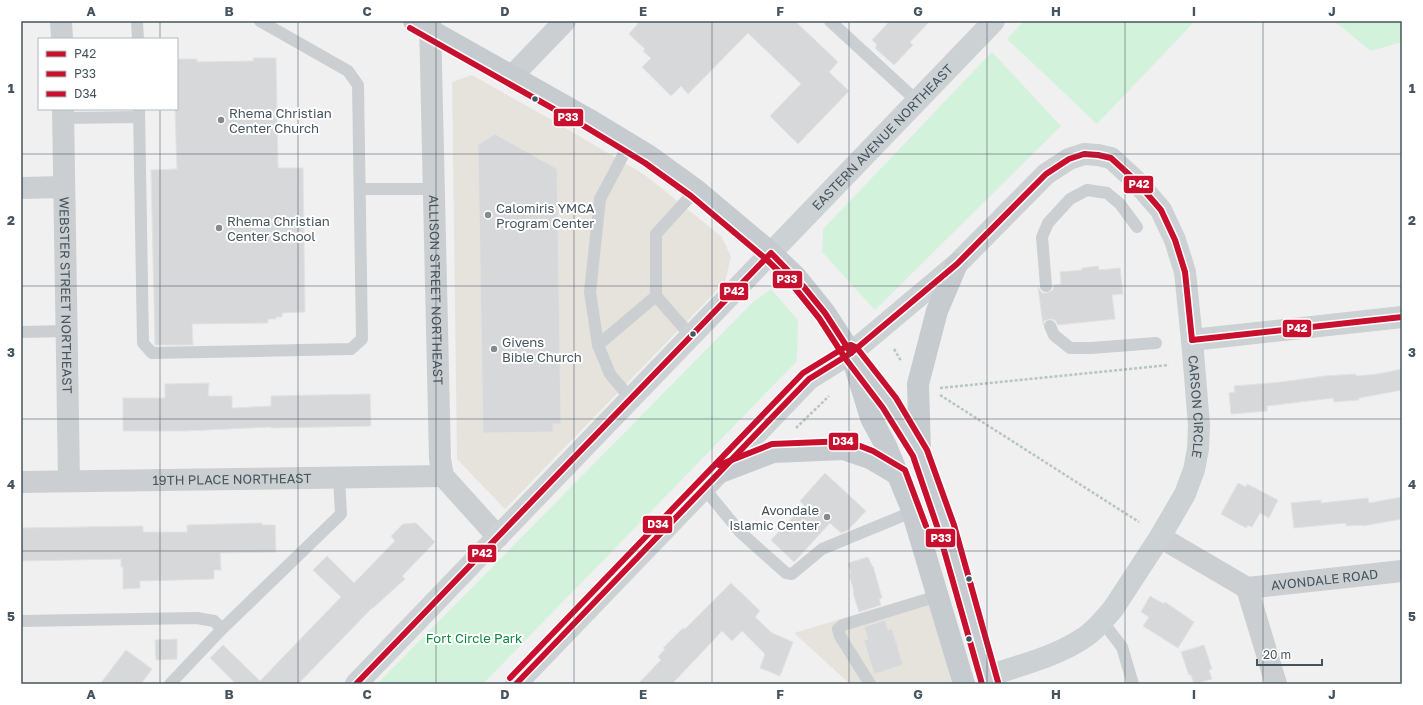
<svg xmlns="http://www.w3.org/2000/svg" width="1423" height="705" viewBox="0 0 1423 705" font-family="'Golos Text',sans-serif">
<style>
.commercial{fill:#e6e3dd}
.green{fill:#d2f2dc}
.building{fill:#d7d8da;stroke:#e2e2e3}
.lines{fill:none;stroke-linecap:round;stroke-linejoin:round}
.path{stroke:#b8c6c0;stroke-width:2.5;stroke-dasharray:3 2;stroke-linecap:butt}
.lane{stroke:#cbcfd1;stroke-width:12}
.street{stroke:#cbcfd1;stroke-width:22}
.secondary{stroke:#ccd1d3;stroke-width:22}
.primary{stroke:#c6cbcf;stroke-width:22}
.bus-1-casing{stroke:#fff;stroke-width:9}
.bus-2-casing{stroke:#fff;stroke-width:9}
.bus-3-casing{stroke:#fff;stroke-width:9}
.bus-1{stroke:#c8102e;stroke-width:6}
.bus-2{stroke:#c8102e;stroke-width:6}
.bus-3{stroke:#c8102e;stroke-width:6}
.grid{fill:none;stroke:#45545e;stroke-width:1;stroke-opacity:0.55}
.bus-dot{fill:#45545e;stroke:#fff;stroke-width:1.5}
.poi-dot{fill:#818b91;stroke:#fff;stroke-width:1.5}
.labels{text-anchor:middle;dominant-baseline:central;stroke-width:4;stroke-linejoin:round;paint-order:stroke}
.poi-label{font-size:13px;fill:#45545e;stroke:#fff;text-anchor:start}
.street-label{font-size:13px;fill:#45545e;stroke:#fff}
.park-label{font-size:13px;fill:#0e8741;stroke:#fff}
.line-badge{stroke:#fff;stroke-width:1.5}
.badge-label{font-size:11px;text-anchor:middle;font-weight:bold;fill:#fff}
.neatline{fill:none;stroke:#45545e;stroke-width:1.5}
.grid-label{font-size:13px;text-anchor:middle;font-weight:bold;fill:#45545e}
</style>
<rect width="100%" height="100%" fill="#f1f0f0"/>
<g class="commercial">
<path d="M472,75L557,123L645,175L722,237L731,257L725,282L505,509L457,459L452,82Z"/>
<path d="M927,593L952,684H850L794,633Z"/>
</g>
<g class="green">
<path d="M1024,21H1195L1097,124L1007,39Z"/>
<path d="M1334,21H1402V42L1371,51Z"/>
<path d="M992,52L1061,126L875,310L822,252L823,229Z"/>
<path d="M771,289L798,320L797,361L483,684H377L753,302Z"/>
</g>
<g class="building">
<path d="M640,21H795L838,62L829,72L849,91L798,144L770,116L801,84L748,33L688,94L681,86L671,96L642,67L651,58L643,51L645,49L629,34Z"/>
<path d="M890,21H930L910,42L913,45L894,65L875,48L877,45L872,40Z"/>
<path d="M253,58H276L278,168H303L305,312L282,313V317H276V319H268V323L192,324L193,345H155L151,170L177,169L175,109H177V59H197V62L254,61Z"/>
<path d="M495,134L557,169L561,424H553V432L483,433L478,145Z"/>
<path d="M1098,266L1099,270L1120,268L1123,294L1112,295L1115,319L1058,325L1055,320L1050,319L1044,321L1043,325L1038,287L1042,293H1047L1053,290V285L1061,284L1060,272L1082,270V268Z"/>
<path d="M1402,369V390L1359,398V400L1334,402L1333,398L1267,406V411L1231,414L1229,393L1235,392L1234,386L1281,382L1325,376L1356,374V376L1378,374Z"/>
<path d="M209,383L208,396H232V408L271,406V396L370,394L371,426L271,428V427L186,431H123V398H165V384Z"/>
<path d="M825,473L866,511L848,530L841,533L830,523L794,562L771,540L804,505L800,501Z"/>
<path d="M1238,483L1246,487L1247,484L1278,500L1269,518L1260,513L1252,527L1248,525L1246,528L1221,514Z"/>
<path d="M1402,497V519L1362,526V525L1346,526V523L1294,528L1291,503L1321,500V503L1368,498L1369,503Z"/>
<path d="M262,523V525H275L276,552L220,553L221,570H214V579L140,581V588L123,589V567H121V559L21,561V528L143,526V532H187V525Z"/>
<path d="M416,523L435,542L402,576L405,579L373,608H372L298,684H236L210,658L223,645L260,681L341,597L313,570L327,556L354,583L395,541L391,536L403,524Z"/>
<path d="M868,557L872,566H873L882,598L879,599L881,605L859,612L853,593L854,592L849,574H851L848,563Z"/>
<path d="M731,583L760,611L755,617L772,633L793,642L780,676L760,668L765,654L742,631L732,641L722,631L672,684H638L661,660L658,657L665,649L663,648L683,628L685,629Z"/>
<path d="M1150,596L1164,604L1165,602L1194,622L1178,648L1143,626L1149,617L1141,612Z"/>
<path d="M885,620L888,630L892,629L903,665L874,674L864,640L868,639L864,627Z"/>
<path d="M177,639V659L156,660L155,640Z"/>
<path d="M1204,645L1212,669L1209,670L1212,679L1194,684L1191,675H1189L1181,652Z"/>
<path d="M126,650L152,669L141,684H100Z"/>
</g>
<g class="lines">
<g class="path">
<path d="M894,349L901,361"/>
<path d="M940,388L1169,365"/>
<path d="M940,395L1139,522"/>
<path d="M796,428L829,396"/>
</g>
<g class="lane">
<path d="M137,21L138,39"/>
<path d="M830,21L917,101"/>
<path d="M139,109L143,343L152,353L351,349L362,339L358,85L348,71L260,21"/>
<path d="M63,118L139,117"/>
<path d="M629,144L600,199L590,292L598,345L610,374L631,399"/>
<path d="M360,189H434"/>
<path d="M1046,286L1042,237L1048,223L1070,199L1087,190L1107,193L1120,204L1137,227"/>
<path d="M1050,326L1054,335L1070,348H1091L1156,343"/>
<path d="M21,332L66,331"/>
<path d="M691,336L656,296V234L696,190"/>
<path d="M598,345L656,296"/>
<path d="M704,488L740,532L786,573L792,574L822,549L912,512"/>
<path d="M21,621L197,618L214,621L222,629"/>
<path d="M1102,621L1122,647L1133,684"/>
<path d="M170,684L222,629L341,514L339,478"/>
<path d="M870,684L840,636L838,629L843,625L938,596"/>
</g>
<g class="street">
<path d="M61,21L62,39"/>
<path id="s1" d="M430,21L440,459L443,476L498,537"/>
<path d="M512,76L565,21"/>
<path id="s2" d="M63,109L69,481"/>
<path d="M21,188L64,187"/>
<path id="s3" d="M21,482L443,476"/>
<path d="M1160,537L1247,588"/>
<path id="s4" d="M1247,588L1402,571"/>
<path d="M1247,588L1276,684"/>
</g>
<g class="secondary">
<path d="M1192,340L1402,317"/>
<path id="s5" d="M356,684L994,21"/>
<path id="s6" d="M516,684L809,379L851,353L957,264L1046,174L1069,159L1084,154L1098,155L1111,158L1135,180L1161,210L1175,240L1185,272L1192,340L1199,425L1198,449L1194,470L1185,494L1160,537L1113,609C1105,618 1096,630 1085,637C1056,657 1020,665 988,676"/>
</g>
<g class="primary">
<path d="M414,21L588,119L649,156L696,190L771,253L796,277L825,313L851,353L890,403L920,453L946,527L990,684"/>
<path d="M855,366L871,418L886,446L911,507L964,684"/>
<path d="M920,452L918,384L937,311L957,264"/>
<path d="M718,473L773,452L844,449L870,458L899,475"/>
</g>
<g class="bus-1-casing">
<g id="bus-1">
<path d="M1192,340L1402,317"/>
<path d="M356,684L771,253L803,286L825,313L851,353"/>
<path d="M516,684L809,379L851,353L957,264L1046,174L1069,159L1084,154L1098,155L1111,158L1135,180L1161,210L1175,240L1185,272L1192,340"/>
</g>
</g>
<g class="bus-2-casing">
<path id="bus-2" d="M410,28L584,126L645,163L691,196L766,259L790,282L819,318L845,358L883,408L913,456L938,529L982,684"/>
</g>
<g class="bus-3-casing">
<g id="bus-3">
<path d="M719,465L772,444L847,441L873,451L905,470L926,526"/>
<path d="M510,678L803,373L847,346L851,345L857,348L896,398L927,450L954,525L998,682"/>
</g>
</g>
<use href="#bus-1" class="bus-1"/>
<use href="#bus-2" class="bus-2"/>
<use href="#bus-3" class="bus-3"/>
</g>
<path class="grid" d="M160,21V39M298,21V684M436,21V684M574,21V684M712,21V684M849,21V684M987,21V684M1125,21V684M1263,21V684M160,109V684M21,154H1402M21,286H1402M21,419H1402M21,551H1402"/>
<g class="bus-dot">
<circle cx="535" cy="99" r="3.5"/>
<circle cx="693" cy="334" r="3.5"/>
<circle cx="969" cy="579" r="3.5"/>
<circle cx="969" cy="639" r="3.5"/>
</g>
<g class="poi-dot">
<circle cx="221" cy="120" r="4"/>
<circle cx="488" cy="215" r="4"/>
<circle cx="219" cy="228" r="4"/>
<circle cx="494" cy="349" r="4"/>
<circle cx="827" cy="517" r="4"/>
</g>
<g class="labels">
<g class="poi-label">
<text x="229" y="113">Rhema Christian<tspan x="229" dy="15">Center Church</tspan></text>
<text x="496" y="208">Calomiris YMCA<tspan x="496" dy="15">Program Center</tspan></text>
<text x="227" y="221">Rhema Christian<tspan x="227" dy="15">Center School</tspan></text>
<text x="502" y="342">Givens<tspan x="502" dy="15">Bible Church</tspan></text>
<text x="819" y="510" text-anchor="end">Avondale<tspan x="819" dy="15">Islamic Center</tspan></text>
</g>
<g class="street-label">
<text stroke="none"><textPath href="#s5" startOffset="759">EASTERN AVENUE NORTHEAST</textPath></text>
<text stroke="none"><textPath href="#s1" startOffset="269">ALLISON STREET NORTHEAST</textPath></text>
<text stroke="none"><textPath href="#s2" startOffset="186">WEBSTER STREET NORTHEAST</textPath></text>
<text stroke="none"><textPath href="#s6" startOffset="1082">CARSON CIRCLE</textPath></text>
<text stroke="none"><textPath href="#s3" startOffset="211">19TH PLACE NORTHEAST</textPath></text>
<text stroke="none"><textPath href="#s4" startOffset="78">AVONDALE ROAD</textPath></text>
</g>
<g class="park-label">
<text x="474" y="638">Fort Circle Park</text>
</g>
</g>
<g class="line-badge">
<rect x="553" y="108" width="31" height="19" rx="4" fill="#c8102e"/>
<rect x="1123" y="175" width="31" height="19" rx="4" fill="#c8102e"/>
<rect x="772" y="270" width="31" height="19" rx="4" fill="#c8102e"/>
<rect x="719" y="282" width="30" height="19" rx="4" fill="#c8102e"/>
<rect x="1282" y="319" width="30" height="19" rx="4" fill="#c8102e"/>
<rect x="828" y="432" width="31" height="19" rx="4" fill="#c8102e"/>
<rect x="642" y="515" width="31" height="19" rx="4" fill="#c8102e"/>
<rect x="925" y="528" width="31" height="20" rx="4" fill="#c8102e"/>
<rect x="467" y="544" width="30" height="19" rx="4" fill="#c8102e"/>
</g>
<g class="badge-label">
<text x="568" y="121">P33</text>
<text x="1139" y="188">P42</text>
<text x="787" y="283">P33</text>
<text x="734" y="295">P42</text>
<text x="1297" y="332">P42</text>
<text x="843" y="445">D34</text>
<text x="658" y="528">D34</text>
<text x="941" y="542">P33</text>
<text x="482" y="557">P42</text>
</g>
<rect width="1423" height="705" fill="none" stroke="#ffffff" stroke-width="44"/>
<rect x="38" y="38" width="140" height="72" fill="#ffffff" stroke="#b5bbbf"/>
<rect x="46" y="51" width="20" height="6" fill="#c8102e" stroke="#b5bbbf"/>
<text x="74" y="58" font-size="12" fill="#45545e">P42</text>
<rect x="46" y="71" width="20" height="6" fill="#c8102e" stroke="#b5bbbf"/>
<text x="74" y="78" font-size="12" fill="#45545e">P33</text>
<rect x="46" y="91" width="20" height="6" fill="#c8102e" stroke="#b5bbbf"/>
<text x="74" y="98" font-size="12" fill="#45545e">D34</text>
<path d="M1257 659v6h65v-6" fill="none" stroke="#45545e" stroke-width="2"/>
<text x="1263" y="659" font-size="12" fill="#45545e" stroke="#ffffff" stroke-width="3" paint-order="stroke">20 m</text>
<rect x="22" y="22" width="1379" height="661" class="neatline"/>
<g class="grid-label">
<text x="91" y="16">A</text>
<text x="229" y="16">B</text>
<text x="367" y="16">C</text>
<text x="505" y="16">D</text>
<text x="643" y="16">E</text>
<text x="780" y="16">F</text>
<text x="918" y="16">G</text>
<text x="1056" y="16">H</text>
<text x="1194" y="16">I</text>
<text x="1332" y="16">J</text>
<text x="11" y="93">1</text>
<text x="1412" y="93">1</text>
<text x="11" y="225">2</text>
<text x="1412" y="225">2</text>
<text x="11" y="357">3</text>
<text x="1412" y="357">3</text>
<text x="11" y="489">4</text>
<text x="1412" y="489">4</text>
<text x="11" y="621">5</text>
<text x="1412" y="621">5</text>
<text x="91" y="699">A</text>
<text x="229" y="699">B</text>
<text x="367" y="699">C</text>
<text x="505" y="699">D</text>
<text x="643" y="699">E</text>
<text x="780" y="699">F</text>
<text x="918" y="699">G</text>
<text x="1056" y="699">H</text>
<text x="1194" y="699">I</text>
<text x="1332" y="699">J</text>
</g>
</svg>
